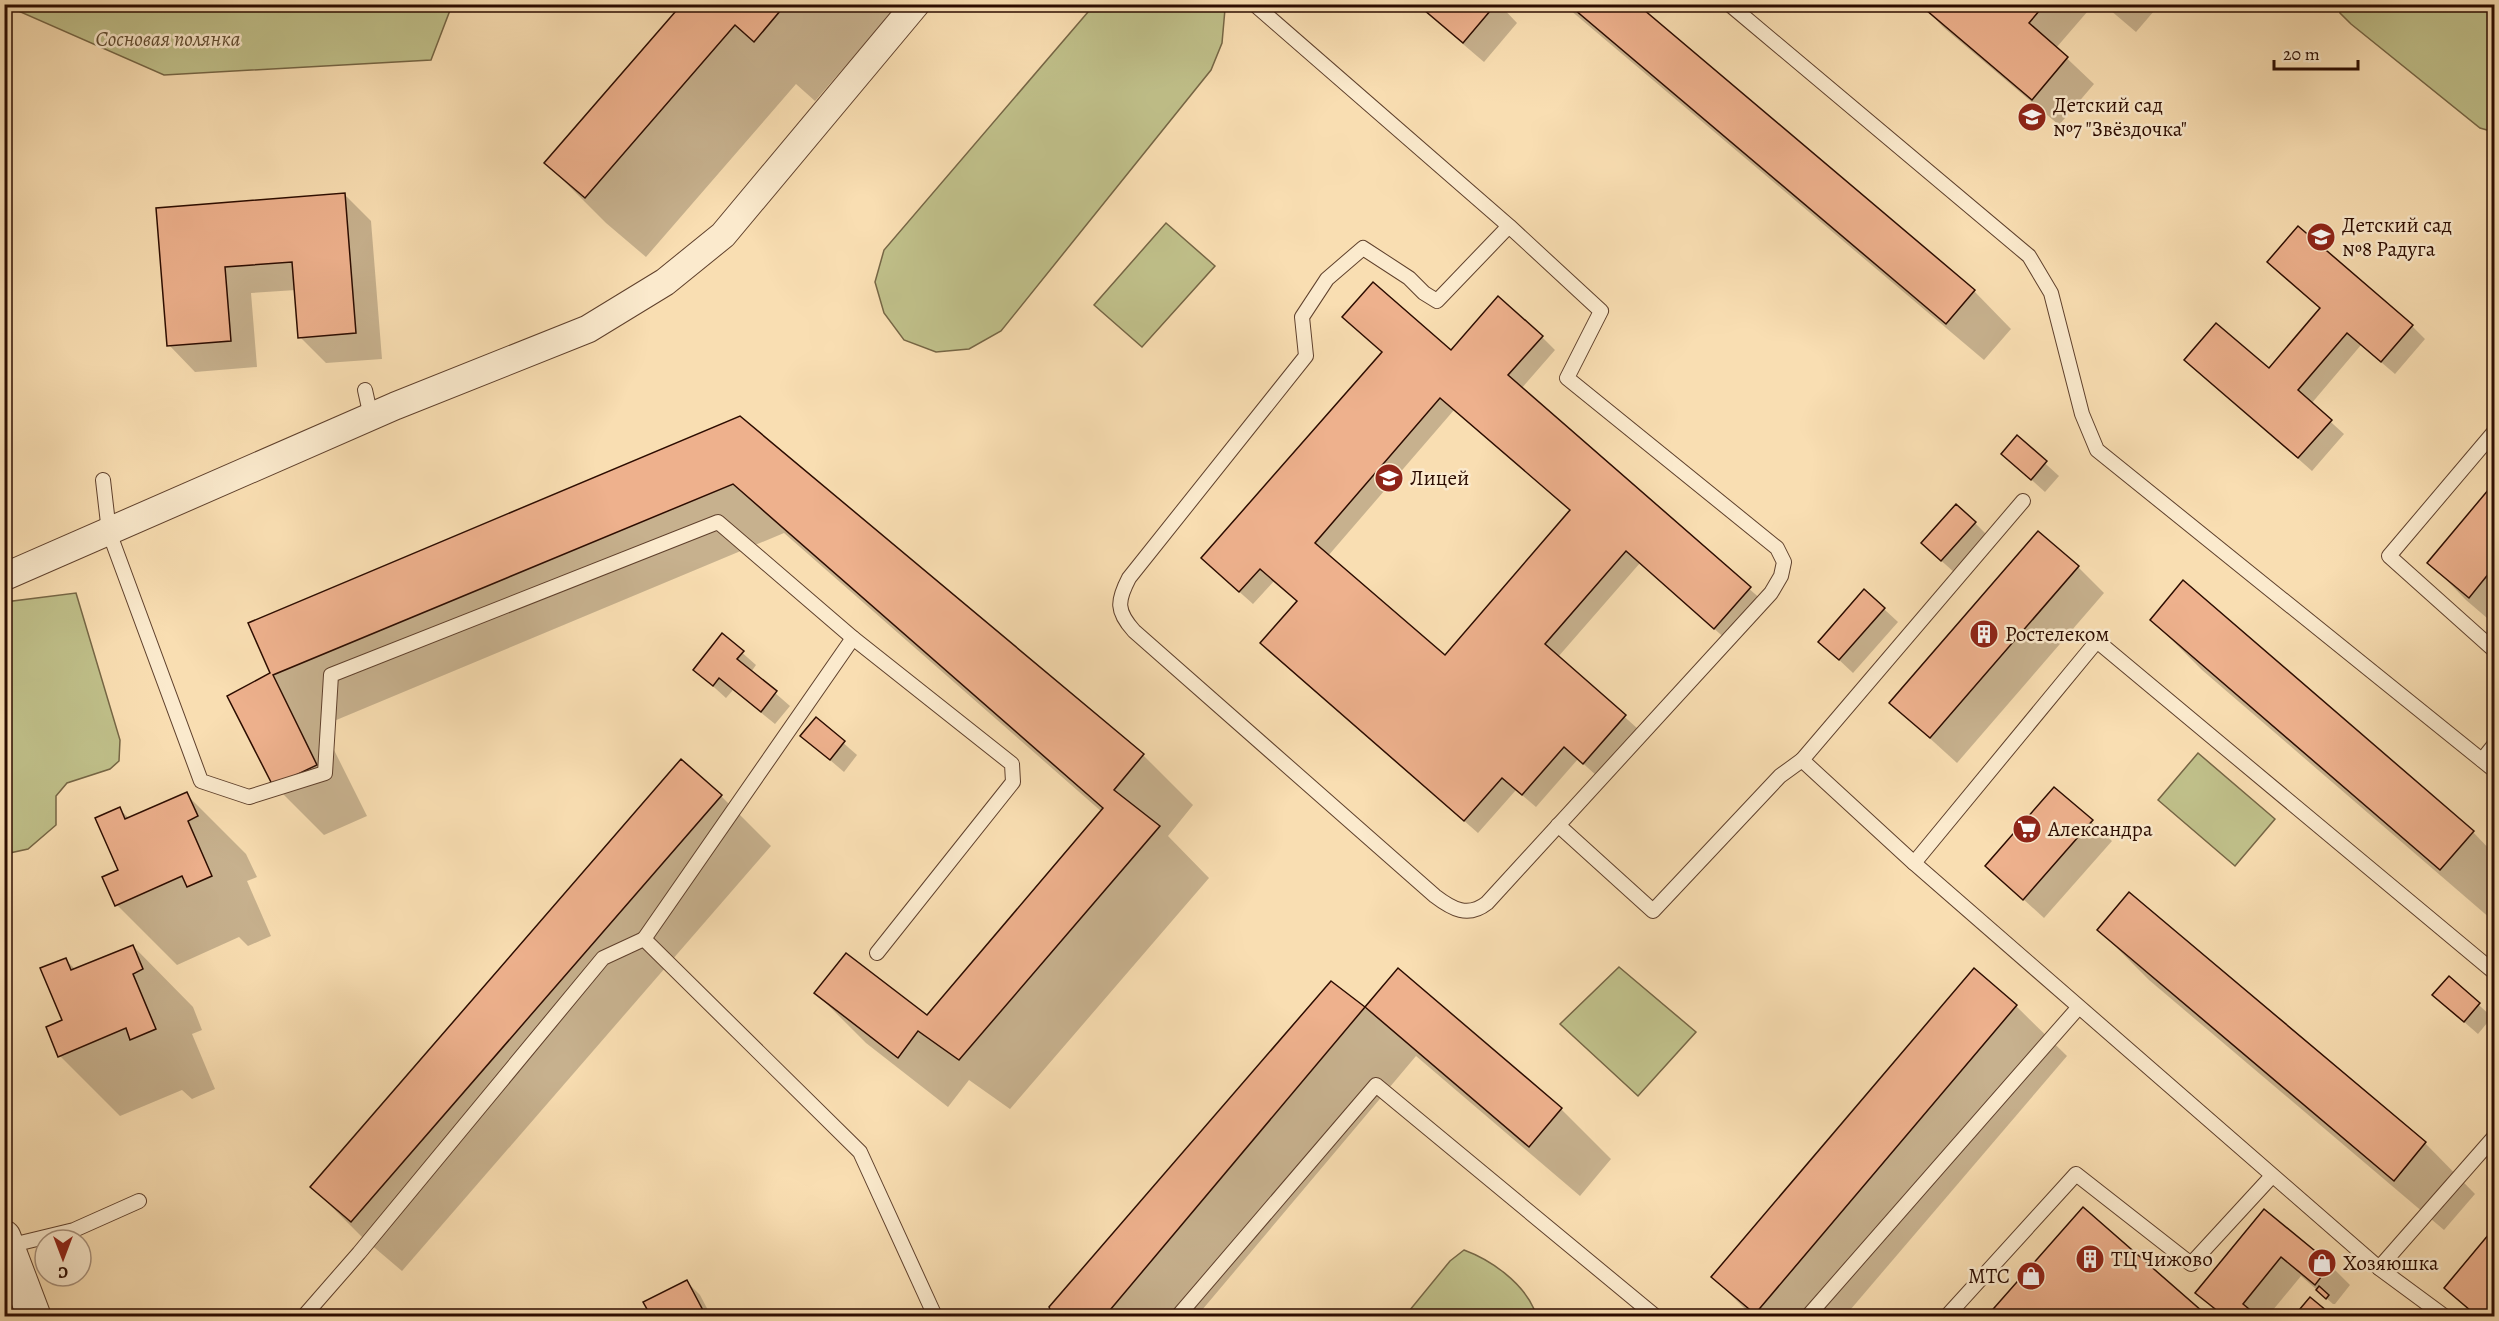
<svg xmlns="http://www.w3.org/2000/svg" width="2499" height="1321" viewBox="0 0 2499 1321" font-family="Alegreya,serif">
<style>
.green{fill:#c0c08a;stroke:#766645;stroke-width:1.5}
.shadow{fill:#0003;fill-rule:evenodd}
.building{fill:#eeb18d;stroke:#2c0c00;stroke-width:1.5;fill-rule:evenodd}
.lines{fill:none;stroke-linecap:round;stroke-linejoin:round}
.service-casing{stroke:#5f402c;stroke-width:16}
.minor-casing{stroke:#5f402c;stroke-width:29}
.tertiary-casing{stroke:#5f402c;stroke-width:35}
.service{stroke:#fbeacd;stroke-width:14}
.minor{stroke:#fbeacd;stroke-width:27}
.tertiary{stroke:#fbeacd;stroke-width:33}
.labels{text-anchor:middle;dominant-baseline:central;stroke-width:5;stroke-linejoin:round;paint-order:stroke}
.park-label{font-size:21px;font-style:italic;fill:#604b30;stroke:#fbeacd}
.poi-label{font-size:21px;fill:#2c0c00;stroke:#fbeacd;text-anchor:start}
</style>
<rect width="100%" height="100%" fill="#f9deb2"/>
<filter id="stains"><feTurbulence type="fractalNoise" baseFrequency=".00333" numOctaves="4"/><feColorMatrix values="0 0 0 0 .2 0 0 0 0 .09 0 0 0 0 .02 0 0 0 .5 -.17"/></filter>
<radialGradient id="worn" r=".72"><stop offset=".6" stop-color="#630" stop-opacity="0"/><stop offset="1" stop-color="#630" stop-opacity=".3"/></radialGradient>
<g class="green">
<path d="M40,4H452V5L431,60L164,75L16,10Z"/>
<path d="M1094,5H1223L1225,9L1222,43L1211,70L1001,331L969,349L936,352L904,340L884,313L875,282L884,250Z"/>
<path d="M2338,5H2494V132L2480,128L2351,24L2340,13Z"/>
<path d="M1166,223L1215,266L1142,347L1094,305Z"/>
<path d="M76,593L120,740L119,761L110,769L67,783L56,796V825L28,849L5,854V602Z"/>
<path d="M2198,753L2275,819L2235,866L2158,800Z"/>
<path d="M1619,967L1696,1032L1638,1096L1560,1024Z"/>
<path d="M1464,1250C1491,1260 1522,1282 1534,1309L1531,1316H1405L1450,1261Z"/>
</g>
<g class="shadow">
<path d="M720,4H899L815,101L796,84L646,257L606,223L546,163Z"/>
<path d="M1416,4H1499L1517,23L1484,62Z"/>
<path d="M1563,4H1635L1974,291L2011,329L1984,360Z"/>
<path d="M1921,4L2008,10L2013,4H2094L2056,48L2094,84L2059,125L1943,27Z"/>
<path d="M2103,4H2160L2136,32Z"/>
<path d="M345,195L371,221L382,359L326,363L300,337L296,290L251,293L257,367L195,372L169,345L158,210Z"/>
<path d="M2322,309L2412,326L2425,339L2395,374L2361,345L2311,404L2344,434L2312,471L2186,360L2269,370Z"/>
<path d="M1542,337L1555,350L1521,389L1763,601L1728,641L1640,563L1558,657L1638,729L1597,776L1578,759L1536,807L1516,790L1478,833L1275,656L1298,602L1274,581L1253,604L1216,571L1451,352ZM1454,410L1571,511L1445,657L1328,556Z"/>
<path d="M739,418L1143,755L1193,805L1168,836L1209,878L1010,1109L969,1080L948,1107L866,1043L816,993L927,1017L1102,812L784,533L322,726L367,816L324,835L274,785L229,696Z"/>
<path d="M2017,438L2059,476L2045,492L2003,454Z"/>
<path d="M2494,486V624L2466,600L2429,562Z"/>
<path d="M1975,523L1988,536L1955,573L1936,556Z"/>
<path d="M2078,567L2104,593L1957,763L1891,703Z"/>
<path d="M2183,582L2473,832L2494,854V915L2491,919L2202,670L2152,620Z"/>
<path d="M1884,609L1898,622L1853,673L1820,642Z"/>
<path d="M722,635L756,665L751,672L790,706L775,724L733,690L726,698L695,670Z"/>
<path d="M816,719L857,755L844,772L802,736Z"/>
<path d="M2054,789L2112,841L2044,918L1987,866Z"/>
<path d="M186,794L246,854L257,877L247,881L271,936L248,946L239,937L177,965L117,905L120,870L119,809L130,819Z"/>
<path d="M721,796L771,846L402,1271L362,1237L312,1187Z"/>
<path d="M2129,894L2425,1143L2475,1194L2444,1230L2149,980L2099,930Z"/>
<path d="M133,946L193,1007L202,1030L192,1034L215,1089L192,1099L182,1090L120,1116L60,1056L64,1021L65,959L76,970Z"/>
<path d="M1398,970L1561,1109L1611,1159L1580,1196L1416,1056L1197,1316H1055L1050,1307L1331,983L1365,1009Z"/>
<path d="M1974,970L2016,1006L2067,1056L1845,1316H1752L1713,1277Z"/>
<path d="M2449,978L2492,1017L2478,1034L2448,1008Z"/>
<path d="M2083,1209L2202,1313L2205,1316H1988Z"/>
<path d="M2264,1211L2330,1265L2350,1285L2335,1304H2333L2301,1276L2268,1316H2222L2197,1293Z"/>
<path d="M2494,1230V1316H2476L2446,1288Z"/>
<path d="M687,1282L700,1295L711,1316H652L645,1303Z"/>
</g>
<g class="building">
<path d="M682,4H706L713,10L718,4H786L754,42L735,25L585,198L544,163Z"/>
<path d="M1417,4H1496L1463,43Z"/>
<path d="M1568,4H1637L1975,290L1946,324Z"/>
<path d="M1919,4H2005L2008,8L2011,4H2045L2029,23L2068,57L2032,100Z"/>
<path d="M345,193L356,333L298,338L292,262L225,267L231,341L167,346L156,208Z"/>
<path d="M2298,226L2413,325L2381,362L2347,333L2298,390L2332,420L2298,458L2184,360L2216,323L2269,368L2320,308L2267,262Z"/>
<path d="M1373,282L1451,350L1498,296L1543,336L1508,375L1751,587L1714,629L1626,551L1545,644L1626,715L1583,764L1564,747L1522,795L1502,778L1464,821L1260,643L1297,601L1260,569L1239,592L1201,558L1382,352L1342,317ZM1440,398L1570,510L1445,655L1315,543Z"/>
<path d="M740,416L1144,754L1114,790L1160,826L959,1060L918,1031L898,1058L814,993L846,953L927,1015L1103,808L733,484L273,675L317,765L273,786L227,696L270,673L248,623Z"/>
<path d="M2017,435L2047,461L2031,480L2001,454Z"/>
<path d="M2494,483V567L2469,598L2427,563Z"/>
<path d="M1956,504L1976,522L1941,561L1921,543Z"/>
<path d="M2038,531L2079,566L1930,738L1889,703Z"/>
<path d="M2183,580L2474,831L2440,870L2150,620Z"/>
<path d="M1864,589L1885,608L1839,660L1818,642Z"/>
<path d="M722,633L744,651L737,659L777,691L761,712L719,678L713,686L693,670Z"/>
<path d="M816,717L845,741L830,760L800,736Z"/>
<path d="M681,759L722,795L351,1222L310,1187Z"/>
<path d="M2054,787L2093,820L2023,900L1985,866Z"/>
<path d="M187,792L198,816L188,821L212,876L187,887L182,876L115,906L102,877L118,870L95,818L120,807L125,819Z"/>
<path d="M2129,892L2426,1142L2394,1181L2097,930Z"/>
<path d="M133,945L143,969L133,974L156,1029L130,1040L126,1028L58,1057L46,1027L62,1020L40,968L66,958L71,970Z"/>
<path d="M1398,968L1562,1108L1529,1147L1365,1007Z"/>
<path d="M1974,968L2017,1005L1755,1314L1711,1277Z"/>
<path d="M2449,976L2480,1003L2464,1022L2432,995Z"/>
<path d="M1331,981L1365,1007L1105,1316H1053L1049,1307Z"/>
<path d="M2083,1207L2203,1312L2198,1316H1987Z"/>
<path d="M2264,1209L2331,1264L2315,1285L2281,1257L2243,1304L2255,1314L2254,1316H2224L2195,1293Z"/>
<path d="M2494,1228V1316H2477L2444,1288Z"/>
<path d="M687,1280L706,1316H651L643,1302Z"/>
<path d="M2319,1286L2329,1295L2326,1299L2316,1290Z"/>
<path d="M2310,1297L2333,1316H2294Z"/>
</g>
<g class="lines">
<g class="service-casing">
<g id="service">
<path d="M1254,4L1509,226L1601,311L1567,378L1777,548L1784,562L1781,576L1771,593L1487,903C1468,918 1452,909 1435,896L1134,631C1116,611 1117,601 1129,578L1306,356L1302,317L1327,279L1363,248L1409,278L1424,293L1437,301L1509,226"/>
<path d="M1729,4L2029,256L2051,293L2082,414L2097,450L2494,770"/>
<path d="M365,390L371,417"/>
<path d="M2494,432L2389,556L2494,650"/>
<path d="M103,480L109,532L201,781L249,797L325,773L331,675L718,522L853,638L1012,764L1013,782L877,953"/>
<path d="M2023,501L1802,760L1914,863L2379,1268L2444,1316"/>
<path d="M2482,760L2494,745"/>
<path d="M1558,825L1653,911L1780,776L1802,760"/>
<path d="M1914,863L2097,641L2494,972"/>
<path d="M644,939L853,638"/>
<path d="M8,1246L74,1230L139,1201"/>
<path d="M2379,1268L2494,1137"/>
<path d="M304,1316L359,1253L603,958L644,939L860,1152L935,1316"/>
<path d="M1178,1316L1376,1085L1655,1316"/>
<path d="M1808,1316L2078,1008"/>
<path d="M1947,1316L2076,1174L2191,1264L2272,1176"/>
</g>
</g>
<g class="minor-casing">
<path id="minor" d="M4,577L395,406L588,329L665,282L723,235L916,4"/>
</g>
<g class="tertiary-casing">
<path id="tertiary" d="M4,1237L34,1316"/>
</g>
<use href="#service" class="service"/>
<use href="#minor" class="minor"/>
<use href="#tertiary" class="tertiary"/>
</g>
<defs>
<g id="school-disc" transform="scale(1.5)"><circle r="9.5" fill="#8f2418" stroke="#fbeacd"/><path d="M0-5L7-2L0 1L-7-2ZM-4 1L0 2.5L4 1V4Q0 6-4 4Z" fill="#fff"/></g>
<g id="building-disc" transform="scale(1.5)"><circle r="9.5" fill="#8f2418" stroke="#fbeacd"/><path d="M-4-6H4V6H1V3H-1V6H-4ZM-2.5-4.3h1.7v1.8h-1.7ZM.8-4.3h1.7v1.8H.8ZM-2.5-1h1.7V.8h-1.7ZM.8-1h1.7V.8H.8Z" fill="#fff"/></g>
<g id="supermarket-disc" transform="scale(1.5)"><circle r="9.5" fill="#8f2418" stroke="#fbeacd"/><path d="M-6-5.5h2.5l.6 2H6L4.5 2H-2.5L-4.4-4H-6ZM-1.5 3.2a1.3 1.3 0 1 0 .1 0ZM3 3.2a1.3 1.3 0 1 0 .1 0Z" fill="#fff"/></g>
<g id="shop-disc" transform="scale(1.5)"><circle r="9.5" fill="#8f2418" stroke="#fbeacd"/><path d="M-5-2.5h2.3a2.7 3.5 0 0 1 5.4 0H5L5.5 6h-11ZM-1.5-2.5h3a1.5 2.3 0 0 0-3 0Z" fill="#fff"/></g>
</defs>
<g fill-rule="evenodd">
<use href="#school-disc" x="2032" y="117"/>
<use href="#school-disc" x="2321" y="237"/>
<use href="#school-disc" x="1389" y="478"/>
<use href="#building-disc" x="1984" y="634"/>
<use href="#supermarket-disc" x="2027" y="829"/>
<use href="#building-disc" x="2090" y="1259"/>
<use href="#shop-disc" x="2322" y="1263"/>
<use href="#shop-disc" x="2031" y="1276"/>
</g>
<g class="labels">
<g class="park-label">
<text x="168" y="39">Сосновая полянка</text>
</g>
<g class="poi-label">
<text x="2053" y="105">Детский сад<tspan x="2053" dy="24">№7 "Звёздочка"</tspan></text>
<text x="2342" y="225">Детский сад<tspan x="2342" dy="24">№8 Радуга</tspan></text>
<text x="1410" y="478">Лицей</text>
<text x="2005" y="634">Ростелеком</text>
<text x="2048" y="829">Александра</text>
<text x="2111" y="1259">ТЦ Чижово</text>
<text x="2343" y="1263">Хозяюшка</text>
<text x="2010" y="1276" text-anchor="end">МТС</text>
</g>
</g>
<rect width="2499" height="1321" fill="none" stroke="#f9deb2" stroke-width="24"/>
<rect x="6" y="6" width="2487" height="1309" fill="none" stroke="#2c0c00" stroke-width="3"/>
<rect x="12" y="12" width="2475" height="1297" fill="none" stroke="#2c0c00" stroke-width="1.5"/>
<g transform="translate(63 1258) rotate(180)"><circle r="28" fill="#fbeacd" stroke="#a8917b" stroke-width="1.5"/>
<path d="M0-4.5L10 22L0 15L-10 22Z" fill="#8f2418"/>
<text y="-9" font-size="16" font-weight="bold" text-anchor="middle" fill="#2c0c00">С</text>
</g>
<path d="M2274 60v9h84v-9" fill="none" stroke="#2c0c00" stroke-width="3"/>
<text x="2283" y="60" font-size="18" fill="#2c0c00" stroke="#fbeacd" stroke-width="4.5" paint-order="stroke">20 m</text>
<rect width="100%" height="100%" filter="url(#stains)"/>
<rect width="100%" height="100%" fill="url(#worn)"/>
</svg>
